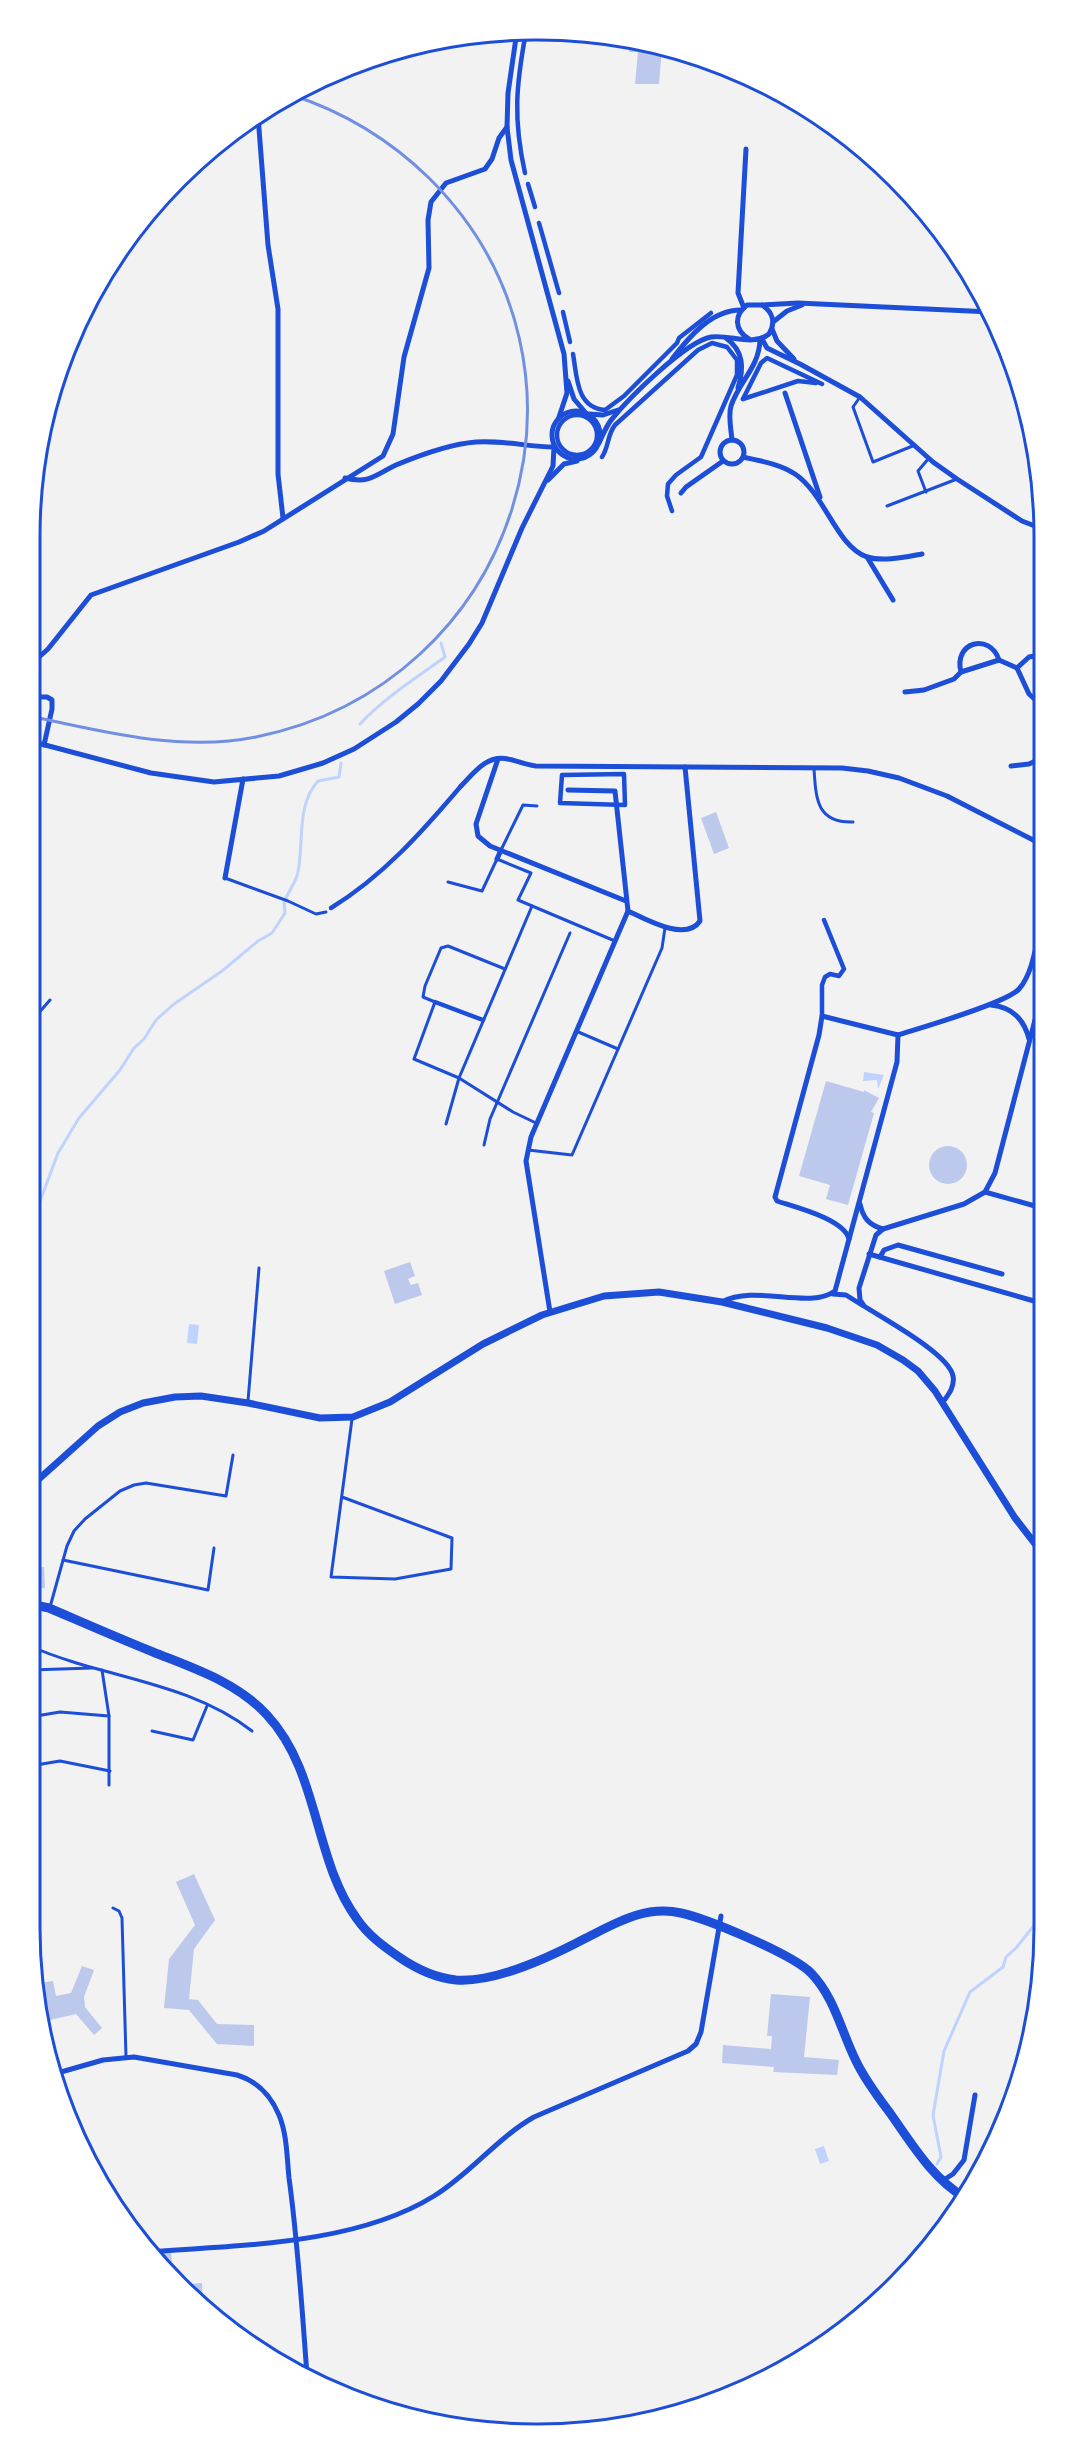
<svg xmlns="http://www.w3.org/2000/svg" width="1074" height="2464" viewBox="0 0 1074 2464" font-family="Quicksand,sans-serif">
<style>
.water{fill:#bfd3fe}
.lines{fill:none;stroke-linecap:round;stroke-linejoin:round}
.stream{stroke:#bfd3fe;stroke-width:3}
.building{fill:#bdc9ec}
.service{stroke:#1d4ed8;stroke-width:3}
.pedestrian{stroke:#1d4ed8;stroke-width:4.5}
.minor{stroke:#1d4ed8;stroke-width:5}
.tertiary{stroke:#1d4ed8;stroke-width:7}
.primary{stroke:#1d4ed8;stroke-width:9}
.rail{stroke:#7290e2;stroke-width:3}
.rim{fill:none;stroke:#1d4ed8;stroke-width:3}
</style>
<rect width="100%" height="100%" fill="#f2f2f2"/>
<g class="water">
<path d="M864,1072L884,1075L878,1089L877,1080L863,1081Z"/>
<path d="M189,1324L199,1325L197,1344L187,1343Z"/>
<path d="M824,2146L829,2161L820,2164L815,2149Z"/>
</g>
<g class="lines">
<g class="stream">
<path d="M360,724C384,698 416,678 445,657L441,643"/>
<path d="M286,898C290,889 296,882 298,872C304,843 296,805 318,781L339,777L341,763"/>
<path d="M30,1228L58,1153L79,1118L120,1070L134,1048L144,1039L156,1020L174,1004L222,971L258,941L272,933L285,913L284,903"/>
<path d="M937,2164L941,2157L933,2115L944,2051L970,1992L1003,1967L1006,1957L1016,1948L1044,1913"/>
</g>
</g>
<g class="building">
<path d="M629,40L662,48L659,84H635L638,52H629Z"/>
<path d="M716,812L729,848L714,854L701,818Z"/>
<path d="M1039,1071L1041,1072V1089L1035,1087Z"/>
<path d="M826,1081L864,1092V1090L879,1098L871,1112L874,1113L848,1205L826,1199L830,1185L799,1176Z"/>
<circle cx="948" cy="1165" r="19"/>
<path d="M410,1262L415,1276L408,1279L411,1285L418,1283L422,1295L395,1304L384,1271Z"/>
<path d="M30,1567H44L45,1588L34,1589V1580H30Z"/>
<path d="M194,1874L215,1920L194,1949L189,1999L198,2000L217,2024L254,2025V2046L217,2044L189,2010L164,2008L169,1959L195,1925L176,1882Z"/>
<path d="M82,1966L94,1970L84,1997L85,2007L102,2028L94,2035L76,2014L46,2021L39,1983L53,1981L56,1996L71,1993Z"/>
<path d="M771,1994L810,1997L804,2057L839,2060L837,2075L773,2072L774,2067L722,2063L723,2045L771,2049L772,2036H767Z"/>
<path d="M171,2252L173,2275L150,2254Z"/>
<path d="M202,2283L203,2300L184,2285L200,2283Z"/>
</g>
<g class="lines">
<g class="service">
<path d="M860,397L853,407L873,462L915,445"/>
<path d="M926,492L918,471L929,458"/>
<path d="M887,506L957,479"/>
<path d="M814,769C816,798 816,823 853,822"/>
<path d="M501,850L523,805L537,806"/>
<path d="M225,878L288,901L316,914L326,912"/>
<path d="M448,882L482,891L497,859L531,873L518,900L615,941"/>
<path d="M505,969L448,946L441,948L425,986L423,997L435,1002L414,1059L459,1078L513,1112L536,1123"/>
<path d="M30,1023L50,1000"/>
<path d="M576,1031L618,1049"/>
<path d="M446,1124L459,1078L532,906"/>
<path d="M484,1145L490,1119L570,933"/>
<path d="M528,1150L572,1155L662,948L665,928"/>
<path d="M248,1401L259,1268"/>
<path d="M342,1497L452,1538L451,1569L395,1579L331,1577L352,1419"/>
<path d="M63,1560L208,1590L214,1548"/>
<path d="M50,1607L67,1546L74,1531L85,1519L120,1491L134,1485L146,1483L226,1496L233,1455"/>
<path d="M30,1646C102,1678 188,1681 252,1731"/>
<path d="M30,1670L92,1668"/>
<path d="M102,1670L109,1716V1785"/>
<path d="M30,1717L60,1712L109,1716"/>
<path d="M152,1731L193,1740L207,1706"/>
<path d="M30,1766L60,1761L110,1771"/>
<path d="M113,1908L119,1911L122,1918L126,2057"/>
</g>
<g class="pedestrian">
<path d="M525,173C513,119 516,85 526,32"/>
<path d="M528,184L535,207"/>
<path d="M539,223L559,293"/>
<path d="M563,312L570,342"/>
<path d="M573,354C577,376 576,408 605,410L624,396L677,343L679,338L711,313"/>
<path d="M743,399L761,363L767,358L822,384"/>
<path d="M743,399L798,381L816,383"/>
<circle cx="577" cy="435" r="20"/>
<path d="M602,457C609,447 607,435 615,425L698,350L712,343L727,347L737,360V375L701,457L676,475L668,484L667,496L672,511"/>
<path d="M624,774L625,805L560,803L562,775Z"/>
<path d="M331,908C383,876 422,832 461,786"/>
<path d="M435,1002L483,1020"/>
<path d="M822,1016V985L825,977L830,974L839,976L844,969L824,920"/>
</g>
<g class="minor">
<path d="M517,31L508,93L507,127L511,160L564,354L567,393L559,417"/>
<path d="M258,116L268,245L278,309V474L283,518"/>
<path d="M762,305L798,303L991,312"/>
<path d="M744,308L738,293L746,149"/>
<path d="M773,322L787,311L802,305"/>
<path d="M772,329L777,341L794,359"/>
<path d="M726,338C744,351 744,368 738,388"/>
<path d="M762,339L767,348L800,364L860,397L933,462L957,479L1022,521L1040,528"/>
<path d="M672,359C689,337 711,310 741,310"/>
<path d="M568,381L574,399L585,412"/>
<path d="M785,393L820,497"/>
<circle cx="576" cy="435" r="24"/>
<path d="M589,414L603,415L618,410"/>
<circle cx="732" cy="452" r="12"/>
<path d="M732,440C731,429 728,416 731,406C739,381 759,368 760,340"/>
<path d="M599,443C603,435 606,426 612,419C629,398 685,342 711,337C730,334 753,347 769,334C776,323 773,312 762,305H747C734,315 734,330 749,339"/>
<path d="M743,457C761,461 780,464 795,474C825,494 836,546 867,557C883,562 905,557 922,554"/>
<path d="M345,478C370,484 375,475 396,465C420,455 450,444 476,442C502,440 529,447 554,447"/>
<path d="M548,480L564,464L577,461"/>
<path d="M681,493L686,487L723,461"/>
<path d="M867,557L893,600"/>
<path d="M999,660L1017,668"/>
<path d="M30,665L48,649L91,595L239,542L264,531L383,456L393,434L404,357L429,268L428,220L431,202L446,183L485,169L492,159L499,138L507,127"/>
<path d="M1017,668L1029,694L1040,704"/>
<path d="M1017,668L1029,657L1040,655"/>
<path d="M961,672C953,642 990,632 999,660"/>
<path d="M905,692L924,690L954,679L961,672L999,660"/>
<path d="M30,697H47L52,700V709L44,745"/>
<path d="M30,741L151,773L214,782L279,776L323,763L354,749L396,722L418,704L441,681L469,644L482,623L522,528L553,466L554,447"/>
<path d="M498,759L476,824L478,836L490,846L626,901"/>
<path d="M1011,766L1029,764L1040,759"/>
<path d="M461,786C474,773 487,754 508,759C518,761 526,765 536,766L842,768L868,771L899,778L947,796L1041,844"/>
<path d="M497,859L501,850"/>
<path d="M225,878L243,779"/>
<path d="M628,911C647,920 686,942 700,921L685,767"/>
<path d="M991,1005C1012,1007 1024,1019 1029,1039"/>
<path d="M898,1035C920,1028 1007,1003 1019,989C1033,973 1036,944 1041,924"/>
<path d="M985,1192L995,1173L1041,997"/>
<path d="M860,1204C863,1218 869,1225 883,1229"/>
<path d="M849,1239C844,1219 795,1207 777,1201L775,1197L819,1035L822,1016L898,1035"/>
<path d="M869,1254L1034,1301"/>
<path d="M880,1257L884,1250L898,1245L1002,1274"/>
<path d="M833,1294L846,1295L862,1305"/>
<path d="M722,1302C755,1284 809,1310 835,1291L897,1062L898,1035"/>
<path d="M550,1312L526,1161L531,1137L628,911L615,791L568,790"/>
<path d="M943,1402C949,1394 955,1386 953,1376C949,1354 884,1319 864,1306L860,1300L859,1288L876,1235L883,1229L964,1204L985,1192L1042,1208"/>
<path d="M54,2074L103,2060L134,2057L237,2075C257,2081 271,2096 279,2115C287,2134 287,2158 289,2178C298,2243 302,2309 307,2375"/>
<path d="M942,2181L953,2174L964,2160L975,2095"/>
<path d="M149,2252C239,2245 355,2245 434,2196C470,2174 497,2138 534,2117L688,2051L696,2044L701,2032L721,1916"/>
</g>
<path class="tertiary" d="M30,1487L98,1426L120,1412L143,1403L175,1397L201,1396L248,1403L320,1418L353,1417L390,1402L483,1344L542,1315L604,1296L659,1292L722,1302L827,1328L877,1345L903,1360L918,1371L935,1391L1015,1518L1043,1554"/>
<path class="primary" d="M30,1604L49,1608C84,1623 118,1638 153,1652C193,1668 237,1682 267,1715C320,1772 313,1859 357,1919C368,1935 383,1946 399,1957C415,1968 436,1978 456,1980C495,1983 552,1956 586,1938C616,1923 645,1905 681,1913C708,1919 792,1954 811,1973C835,1998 841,2031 856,2061C865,2080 878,2097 890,2113C912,2144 932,2178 964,2197"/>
<path class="rail" d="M30,716C103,732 182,752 256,737C517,684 620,368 429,178C390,140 344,112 292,95"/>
</g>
<path d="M0 0H1074V2464H0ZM536 40H538A496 496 0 0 1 1034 536V1928A496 496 0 0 1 538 2424H536A496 496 0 0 1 40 1928V536A496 496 0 0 1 536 40Z" fill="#fff" fill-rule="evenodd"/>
<path class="rim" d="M536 40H538A496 496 0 0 1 1034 536V1928A496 496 0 0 1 538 2424H536A496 496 0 0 1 40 1928V536A496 496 0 0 1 536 40Z"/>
</svg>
